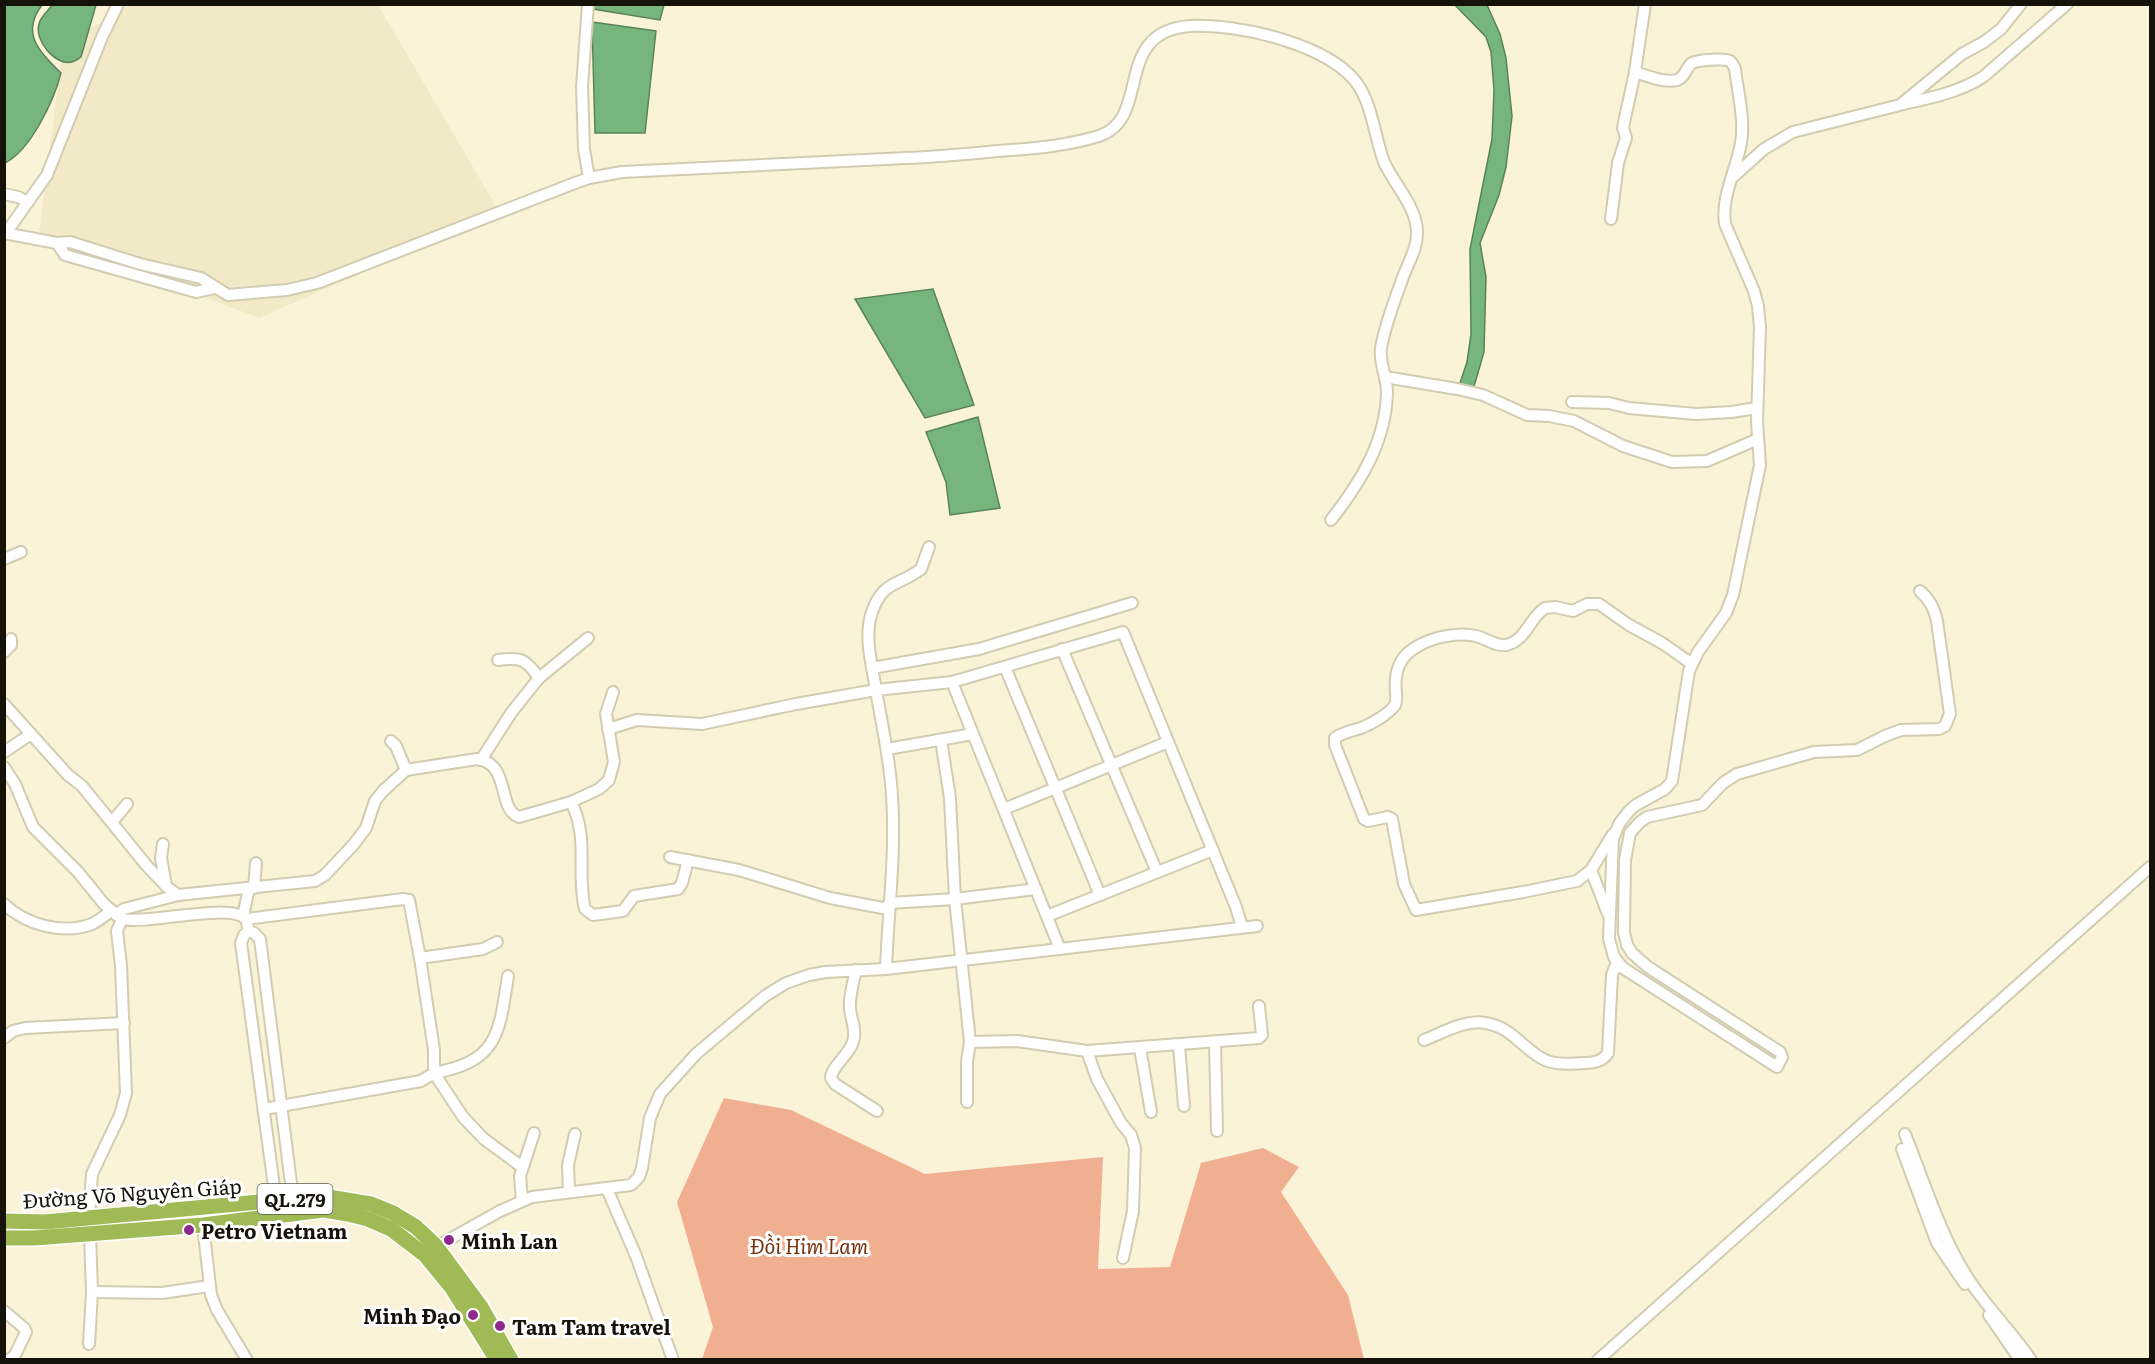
<svg xmlns="http://www.w3.org/2000/svg" width="2155" height="1364" viewBox="0 0 2155 1364" font-family="Literata,serif">
<style>
.built{fill:#f2eac7}
.green{fill:#f1af92}
.water{fill:#76b57e;stroke:#59845b;stroke-width:1.5}
.lines{fill:none;stroke-linecap:round;stroke-linejoin:round}
.minor-casing{stroke:#d2ccb1;stroke-width:14}
.highway-casing{stroke:#fff;stroke-width:18}
.minor{stroke:#fff;stroke-width:10}
.highway{stroke:#a0bb56;stroke-width:15}
.poi-dot{fill:#8e288d;stroke:#fff;stroke-width:2}
.labels{text-anchor:middle;dominant-baseline:central;stroke-width:6;stroke-linejoin:round;paint-order:stroke}
.shield{fill:#fff;stroke:#5b5a53;stroke-width:1.5}
.shield-label{font-size:18px;font-weight:bold;fill:#151309}
.street-label{font-size:20px;fill:#151309;stroke:#fff}
.poi-label{font-size:20px;font-weight:bold;fill:#151309;stroke:#fff;text-anchor:start}
.park-label{font-size:20px;font-style:italic;fill:#76320c;stroke:#fff}
</style>
<rect width="100%" height="100%" fill="#faf3d8"/>
<path class="built" d="M130,5H378L500,213L259,318L39,235L63,45Z"/>
<path class="green" d="M724,1098L791,1110L925,1174L1103,1157L1098,1269L1170,1267L1201,1163L1263,1148L1299,1167L1281,1192L1348,1295L1364,1359H702L713,1327L677,1202Z"/>
<g class="water">
<path d="M5,4L42,5C20,34 40,52 61,73C54,100 31,150 5,163Z"/>
<path d="M53,4L96,5L81,57C78,59 76,61 72,62C55,66 34,40 39,24C40,17 49,10 53,4Z"/>
<path d="M593,5H664L660,20L593,9Z"/>
<path d="M1455,5H1487L1500,34L1506,58L1512,116L1506,167L1499,195L1480,243L1486,277L1484,352L1473,390L1459,386L1467,362L1471,334L1470,249L1492,139L1494,90L1491,52L1486,37Z"/>
<path d="M592,22L656,31L645,133H595Z"/>
<path d="M933,289L974,405L925,418L855,299Z"/>
<path d="M978,417L1000,508L950,515L946,482L926,432Z"/>
</g>
<g class="lines">
<g class="minor-casing">
<g id="minor">
<path d="M588,4L582,87L584,149L589,178"/>
<path d="M1635,72C1648,76 1663,83 1677,80C1686,77 1685,68 1692,63C1698,60 1724,58 1730,61C1733,64 1733,65 1735,69C1738,93 1745,119 1741,143C1736,171 1721,196 1725,224L1754,291L1758,306L1760,327L1757,422L1760,465L1733,595L1726,613L1698,652L1689,671L1672,781L1665,789L1636,805L1629,811L1619,824L1613,839L1609,939L1614,957L1623,968L1777,1067L1782,1057L1780,1052L1648,967L1632,953L1627,945L1624,932L1625,860L1630,833L1640,822L1647,817L1702,805L1723,783L1737,774L1814,752L1857,750L1885,736L1901,730L1939,729L1945,726L1950,714L1937,621C1934,608 1930,600 1920,591"/>
<path d="M1903,104C1931,98 1959,92 1983,77L2067,4"/>
<path d="M1734,176L1764,149L1793,132L1900,105L1962,54L1984,42L2001,29L2021,4"/>
<path d="M4,194L18,197L28,202"/>
<path d="M1611,219L1618,163L1626,138L1623,128L1625,118L1635,72L1645,4"/>
<path d="M4,233L57,243L70,242L140,264L201,278L228,295L287,290L317,283L575,183L589,178L622,172C717,167 812,163 906,158C937,157 967,154 997,151C1031,149 1066,146 1099,136C1153,118 1111,32 1190,26C1237,23 1335,45 1360,88C1373,110 1375,138 1384,162C1394,184 1416,206 1417,231C1418,249 1407,264 1402,280C1394,302 1385,325 1381,348C1379,364 1387,377 1387,392C1386,442 1360,483 1331,520"/>
<path d="M6,233L47,175L102,37L118,4"/>
<path d="M57,243L65,255L196,292L214,288"/>
<path d="M1385,377L1457,389L1483,395L1527,415L1549,416L1574,421L1623,446L1672,462L1707,461L1758,439"/>
<path d="M1572,402L1609,403L1629,408L1696,414L1731,412L1757,408"/>
<path d="M4,559L21,552"/>
<path d="M1062,649L1157,872"/>
<path d="M4,652L11,645V639"/>
<path d="M498,660C521,657 526,659 539,678"/>
<path d="M1005,667L1100,895"/>
<path d="M872,668L979,649L1132,603"/>
<path d="M952,682L1060,949"/>
<path d="M4,704L68,775L82,786L147,866L167,887L178,895"/>
<path d="M608,729L637,720L702,724L796,704L876,690L952,682L1123,632L1236,907L1242,927"/>
<path d="M941,740L950,798L955,899L970,1042L1017,1041L1087,1051L1259,1038L1262,1035L1259,1006"/>
<path d="M391,741L396,746L406,770"/>
<path d="M887,749L973,734"/>
<path d="M4,752L31,734"/>
<path d="M481,760L511,713L539,678L588,638"/>
<path d="M4,767L15,784L33,827L78,872L104,904L122,919C147,925 229,902 246,919L249,931L254,933L260,939L293,1199"/>
<path d="M571,802C589,837 577,869 584,905L585,909L593,915L623,911L634,896L678,889L682,883L688,860"/>
<path d="M1004,809L1168,742"/>
<path d="M112,822L127,804"/>
<path d="M1613,834L1591,870L1577,881L1523,892L1416,910L1404,884L1392,819L1388,817L1368,821L1364,819L1335,745V738C1343,732 1352,731 1361,728C1371,724 1388,715 1395,705C1397,701 1396,696 1396,692C1394,672 1399,656 1418,646C1433,637 1458,632 1476,636C1485,638 1497,647 1506,645C1526,641 1530,617 1545,608L1555,607L1573,611L1587,604H1599L1629,625L1662,643L1692,664"/>
<path d="M163,844L161,858L166,886"/>
<path d="M670,857L739,870L830,898L888,909"/>
<path d="M1591,870L1608,914"/>
<path d="M254,888L256,863"/>
<path d="M889,903L955,899L1036,889"/>
<path d="M4,904C26,925 63,935 92,924C99,921 105,915 111,911"/>
<path d="M116,915L124,909L178,895L315,881L325,875L354,844L366,828L375,801L383,791L406,770L477,759C511,763 497,810 519,817L571,802L599,789L609,780L614,762L606,714L613,692"/>
<path d="M243,916L249,888"/>
<path d="M1047,916L1213,850"/>
<path d="M246,919L403,899L409,900L420,958L434,1050V1073L421,1081L264,1109"/>
<path d="M249,931L244,935L241,943L276,1201"/>
<path d="M420,958L483,949L497,942"/>
<path d="M886,969C888,912 896,854 892,796C890,758 881,721 875,684C871,661 864,635 872,612C883,580 899,586 921,569L929,547"/>
<path d="M856,970C853,983 849,996 850,1009C851,1020 857,1030 853,1042C849,1055 831,1067 831,1078L835,1084L877,1111"/>
<path d="M508,976C499,1033 499,1061 434,1073L463,1117L484,1139L522,1167"/>
<path d="M4,1038L13,1031L25,1028L124,1023"/>
<path d="M1424,1040C1442,1033 1466,1019 1485,1023C1514,1027 1523,1051 1547,1061C1558,1065 1572,1064 1584,1063C1593,1063 1602,1062 1608,1053L1612,975L1617,962"/>
<path d="M1215,1042L1217,1131"/>
<path d="M1179,1045L1184,1106"/>
<path d="M1140,1048L1151,1112"/>
<path d="M1087,1051L1097,1079L1121,1123L1131,1135L1135,1148L1133,1211L1123,1258"/>
<path d="M967,1102V1062L970,1042"/>
<path d="M1905,1134C1923,1179 1940,1234 1966,1275C1984,1305 2011,1330 2031,1360"/>
<path d="M1902,1149L1937,1243L1965,1284"/>
<path d="M607,1189L636,1256L673,1360"/>
<path d="M569,1192L568,1165L575,1134"/>
<path d="M522,1200L520,1176L534,1133"/>
<path d="M89,1218L92,1174L120,1115L126,1093L121,966L117,931L122,919"/>
<path d="M203,1225L211,1295L217,1310L247,1360"/>
<path d="M432,1249L500,1211L532,1197L631,1185L639,1177L642,1168L650,1118L660,1094L696,1054L765,996L786,983L809,975L825,972L886,969L1257,926"/>
<path d="M92,1292L162,1293L209,1286"/>
<path d="M4,1311L24,1328L26,1332L15,1355L9,1360"/>
<path d="M1989,1315L2020,1360"/>
<path d="M89,1344L92,1292L90,1234"/>
<path d="M1598,1360L2150,867"/>
</g>
</g>
<g class="highway-casing">
<g id="highway">
<path d="M4,1221L45,1222L322,1196L371,1204L393,1213L416,1227L436,1246L481,1307L511,1360"/>
<path d="M4,1238H35L203,1225L324,1210L348,1214L368,1219L391,1229L425,1255L452,1288L497,1360"/>
</g>
</g>
<use href="#minor" class="minor"/>
<use href="#highway" class="highway"/>
</g>
<g class="poi-dot">
<circle cx="189" cy="1230" r="6"/>
<circle cx="449" cy="1240" r="6"/>
<circle cx="473" cy="1315" r="6"/>
<circle cx="500" cy="1326" r="6"/>
</g>
<g class="labels">
<rect class="shield" x="257.5" y="1184" width="75" height="30" rx="4.5"/>
<g class="shield-label">
<text x="295" y="1199">QL.279</text>
</g>
<g class="street-label">
<text transform="translate(132 1192) rotate(-4)">Đường Võ Nguyên Giáp</text>
</g>
<g class="poi-label">
<text x="201" y="1230">Petro Vietnam</text>
<text x="461" y="1240">Minh Lan</text>
<text x="461" y="1315" text-anchor="end">Minh Đạo</text>
<text x="512" y="1326">Tam Tam travel</text>
</g>
<g class="park-label">
<text x="809" y="1245">Đồi Him Lam</text>
</g>
</g>
<rect width="2155" height="1364" fill="none" stroke="#151309" stroke-width="12"/>
</svg>
